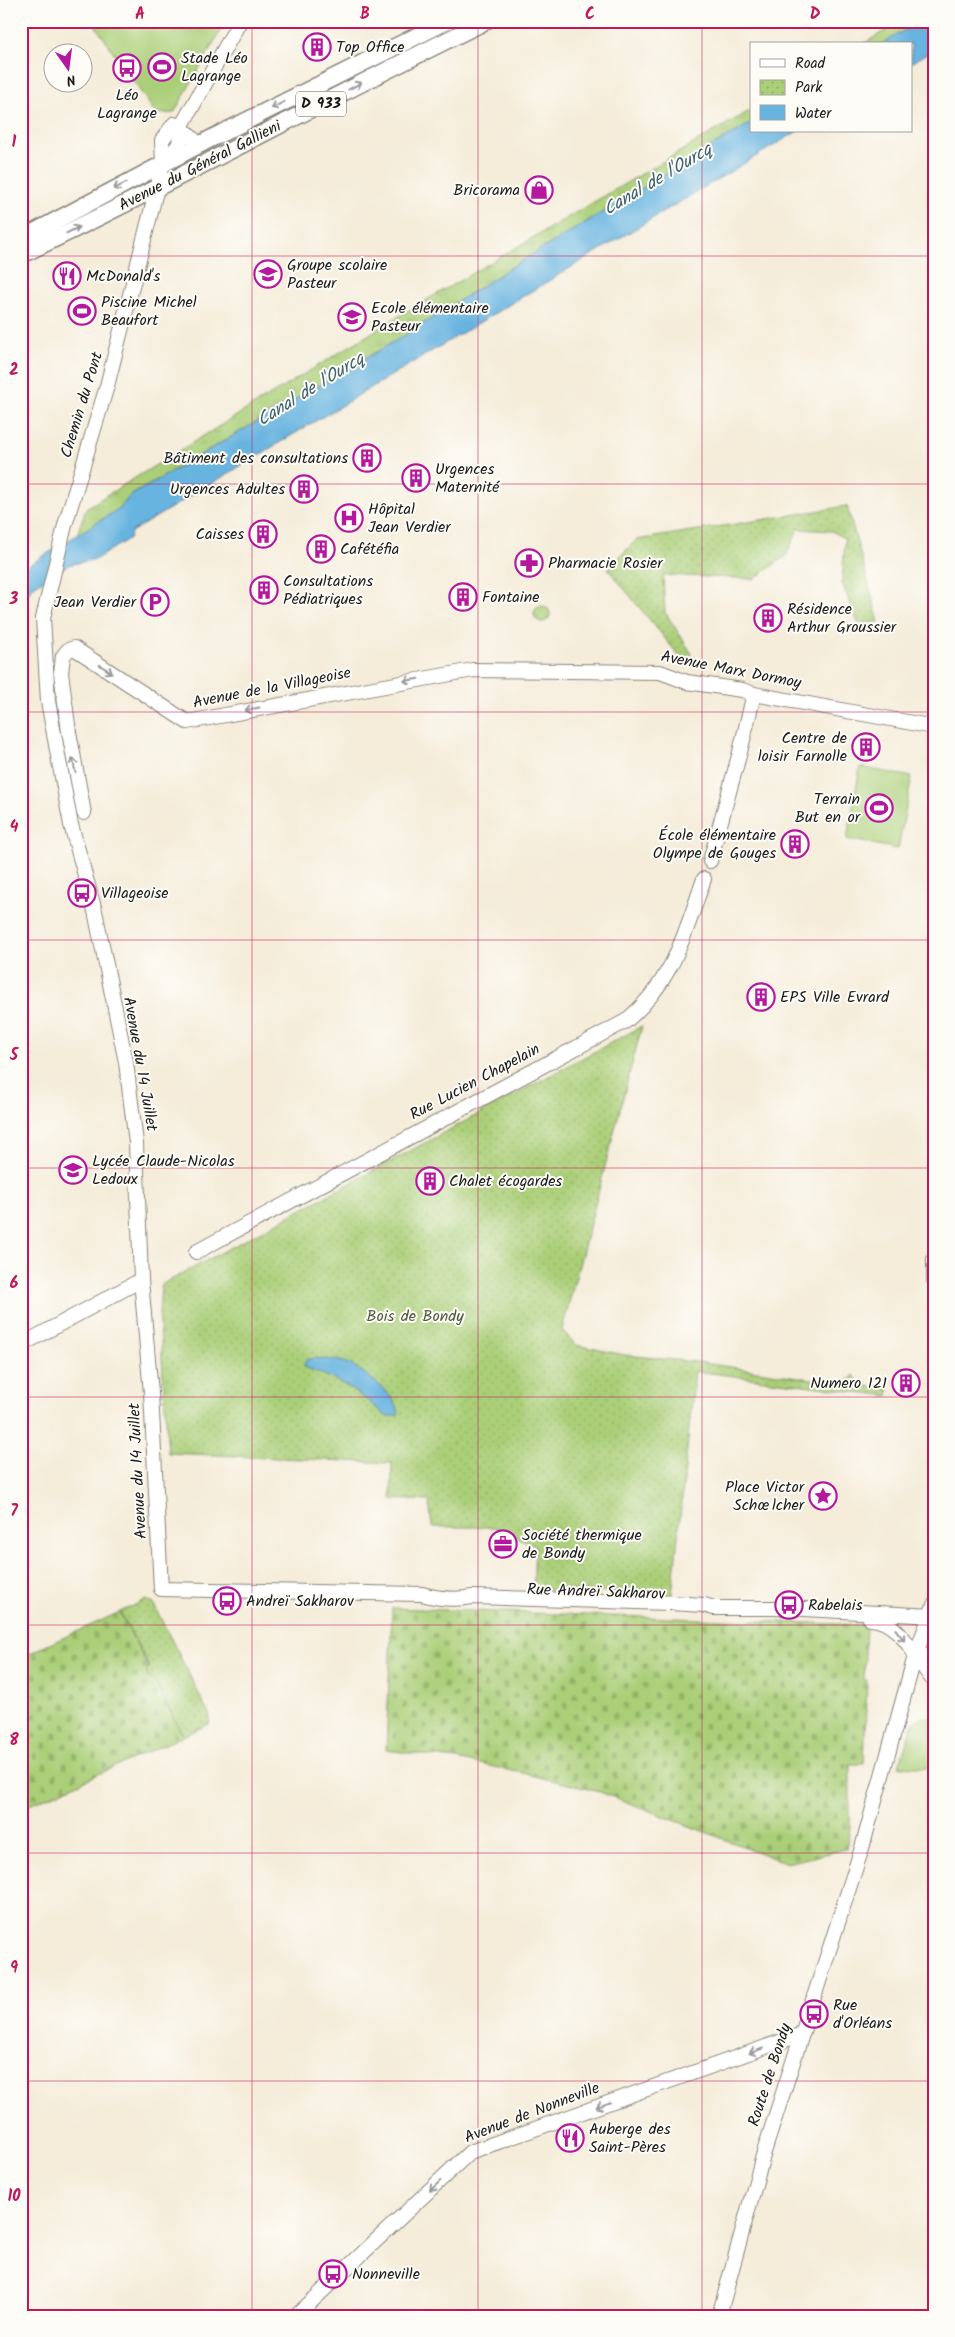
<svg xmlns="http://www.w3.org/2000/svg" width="955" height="2337" viewBox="0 0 955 2337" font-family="Kalam,sans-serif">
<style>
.grass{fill:url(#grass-tufts);stroke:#64764a}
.cemetery{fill:url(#cemetery-stones);stroke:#64764a}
.park{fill:url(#park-dots);stroke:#64764a}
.pitch{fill:#abcf78;stroke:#64764a}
.water{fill:#67b4e0;stroke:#42687e}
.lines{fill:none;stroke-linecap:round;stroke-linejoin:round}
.minor-casing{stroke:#88847a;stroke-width:16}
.major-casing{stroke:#88847a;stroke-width:19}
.minor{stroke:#fff;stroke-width:14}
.major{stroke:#fff;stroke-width:16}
.oneway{stroke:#999}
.grid{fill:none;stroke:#c2185b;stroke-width:1;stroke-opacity:0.55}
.labels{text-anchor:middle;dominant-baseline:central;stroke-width:4;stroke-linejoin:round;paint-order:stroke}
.shield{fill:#fdfcf7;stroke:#605f5e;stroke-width:1}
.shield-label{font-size:15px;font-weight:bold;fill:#1c1c1c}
.poi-label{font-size:16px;fill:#1c1c1c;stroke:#fdfcf7;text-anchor:start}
.street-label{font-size:16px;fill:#1c1c1c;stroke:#fdfcf7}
.park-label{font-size:16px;fill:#4e5b3c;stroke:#fdfcf7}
.water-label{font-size:18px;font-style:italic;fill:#3e6074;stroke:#fdfcf7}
.neatline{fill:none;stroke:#c2185b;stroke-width:2}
.grid-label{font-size:16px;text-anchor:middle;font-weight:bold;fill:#c2185b}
</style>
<defs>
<pattern id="grass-tufts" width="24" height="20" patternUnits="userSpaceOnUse" patternTransform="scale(1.25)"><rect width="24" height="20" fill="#abcf78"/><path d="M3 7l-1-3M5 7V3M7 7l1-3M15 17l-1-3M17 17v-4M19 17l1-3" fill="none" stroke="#93b167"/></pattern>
<pattern id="cemetery-stones" width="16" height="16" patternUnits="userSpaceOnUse" patternTransform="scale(1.25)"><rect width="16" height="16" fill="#abcf78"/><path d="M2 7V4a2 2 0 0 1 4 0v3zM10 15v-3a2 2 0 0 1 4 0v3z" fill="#93b167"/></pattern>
<pattern id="park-dots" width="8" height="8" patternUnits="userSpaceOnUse" patternTransform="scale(1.25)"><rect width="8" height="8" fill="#abcf78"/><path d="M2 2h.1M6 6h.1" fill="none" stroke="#93b167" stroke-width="1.8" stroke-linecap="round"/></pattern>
</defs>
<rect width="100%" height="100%" fill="#fdfcf7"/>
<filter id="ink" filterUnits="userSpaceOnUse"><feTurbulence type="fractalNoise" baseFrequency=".02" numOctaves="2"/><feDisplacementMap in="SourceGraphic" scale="10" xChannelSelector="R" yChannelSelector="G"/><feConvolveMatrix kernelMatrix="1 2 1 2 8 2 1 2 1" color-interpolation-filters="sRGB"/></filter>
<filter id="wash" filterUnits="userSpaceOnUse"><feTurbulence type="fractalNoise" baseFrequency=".0096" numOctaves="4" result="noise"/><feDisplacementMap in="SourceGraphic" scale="20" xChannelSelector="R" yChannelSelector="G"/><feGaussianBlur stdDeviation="1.12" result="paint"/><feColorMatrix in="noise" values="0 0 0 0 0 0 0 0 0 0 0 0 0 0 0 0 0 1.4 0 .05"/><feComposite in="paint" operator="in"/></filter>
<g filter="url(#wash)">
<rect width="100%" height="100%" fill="#f5ecd9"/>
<g class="grass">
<path d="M901,21H921L884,44H863Z"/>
<path d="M751,110V123L510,268L407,334L130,496L120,508L77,535L86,508L394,319Z"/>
</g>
<g class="cemetery">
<path d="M392,1608L866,1625L864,1680H867L864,1764H850V1828L846,1849L787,1863L600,1792L527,1774L456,1759L386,1750Z"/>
<path d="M120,1612L183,1736L21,1809V1657Z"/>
</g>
<g class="park">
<path d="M847,506L879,622L858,623L842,583L845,539L832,531L798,529L786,556L754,579L663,575L665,612L692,654L685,663L608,569L636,540Z"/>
<circle cx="542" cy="614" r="8"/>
<path d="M642,1026L562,1330L576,1345L625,1355L697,1362L845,1384L854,1375L859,1385L889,1389L888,1396L695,1371L672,1595L533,1589L535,1545L494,1527H432L429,1501L391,1499L392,1463L168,1453L159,1312L161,1285Z"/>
<path d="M146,1600L153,1603L210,1716L209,1724L183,1736L155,1681L149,1678L146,1672L149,1666L120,1612Z"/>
</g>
<g class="pitch">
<path d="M92,21H226L174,113L156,114Z"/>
<path d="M860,767L912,777L898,849L847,839Z"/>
<path d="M923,1717H934V1763H931V1768L899,1766L913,1723Z"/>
</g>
<g class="water">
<path d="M920,21H934V49L911,63V44H882Z"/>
<path d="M751,123V131H798L131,532L130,538L96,559L68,565L35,585L21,603V570L120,508L130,496L407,334L510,268Z"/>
<path d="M314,1358C324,1360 339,1359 349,1364C362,1370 403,1400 398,1415L387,1417C360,1393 339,1379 304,1367L306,1360Z"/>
</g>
</g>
<g filter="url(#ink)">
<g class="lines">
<g class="minor-casing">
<g id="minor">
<path d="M200,145C191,138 184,128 174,124L162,140L163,164L160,176L107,386L65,525L43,618L48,701L56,745L71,825L95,911L126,1062L136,1143L141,1280L151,1393L161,1589L422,1594C439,1599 456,1600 473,1597L671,1603L704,1605L714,1608H786L934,1616"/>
<path d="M164,163L179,144L181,127L240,21"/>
<path d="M84,813L69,732L61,673L63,656L68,650L74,648L187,722L473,670L660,672L687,682L742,690L754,694L934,727"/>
<path d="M710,861L740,752L754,694"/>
<path d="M196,1252L626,1021C674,981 684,935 704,879"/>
<path d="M934,1259V1280"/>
<path d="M21,1345L141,1280"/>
<path d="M870,1619C902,1620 915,1660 934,1681"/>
<path d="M915,1656L934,1654"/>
<path d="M296,2316L470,2152L802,2034"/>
<path d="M719,2316L764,2152L862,1848L915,1656L934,1605"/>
</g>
</g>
<g class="major-casing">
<g id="major">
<path d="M21,239L214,137L447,21"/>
<path d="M21,255C178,180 330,97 486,21"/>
</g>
</g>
<use href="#minor" class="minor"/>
<use href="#major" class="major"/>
</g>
<defs><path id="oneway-shaft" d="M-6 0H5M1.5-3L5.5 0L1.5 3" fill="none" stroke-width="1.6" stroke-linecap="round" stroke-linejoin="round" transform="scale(1.25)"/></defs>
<g class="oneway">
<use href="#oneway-shaft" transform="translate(355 86) rotate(-28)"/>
<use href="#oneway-shaft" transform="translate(278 105) rotate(153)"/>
<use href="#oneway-shaft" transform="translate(120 186) rotate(153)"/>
<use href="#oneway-shaft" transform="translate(73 230) rotate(-26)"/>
<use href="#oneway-shaft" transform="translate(106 669) rotate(34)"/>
<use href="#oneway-shaft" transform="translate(411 680) rotate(170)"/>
<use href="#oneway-shaft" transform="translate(252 709) rotate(169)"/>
<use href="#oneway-shaft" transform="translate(74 765) rotate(-100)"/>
<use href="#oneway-shaft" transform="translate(900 1635) rotate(52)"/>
<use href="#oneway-shaft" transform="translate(756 2051) rotate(160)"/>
<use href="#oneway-shaft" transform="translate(603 2105) rotate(160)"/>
<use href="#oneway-shaft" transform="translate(435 2186) rotate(137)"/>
</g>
</g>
<path class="grid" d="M252,21V2316M478,21V2316M702,21V2316M21,256H934M21,484H934M21,712H934M21,940H934M21,1168H934M21,1397H934M21,1625H934M21,1853H934M21,2081H934"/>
<defs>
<g id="building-ring" transform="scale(1.4375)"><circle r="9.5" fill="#fdfcf7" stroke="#b5179e" stroke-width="1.5"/><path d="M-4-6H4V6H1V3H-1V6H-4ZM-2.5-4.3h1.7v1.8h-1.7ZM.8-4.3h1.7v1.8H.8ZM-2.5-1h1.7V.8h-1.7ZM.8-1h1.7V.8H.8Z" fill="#b5179e"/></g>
<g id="stadium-ring" transform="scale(1.4375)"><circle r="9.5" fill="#fdfcf7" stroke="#b5179e" stroke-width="1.5"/><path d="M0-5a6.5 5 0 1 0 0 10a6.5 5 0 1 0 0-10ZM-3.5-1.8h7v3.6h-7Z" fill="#b5179e"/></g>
<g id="bus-ring" transform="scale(1.4375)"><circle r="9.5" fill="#fdfcf7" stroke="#b5179e" stroke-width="1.5"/><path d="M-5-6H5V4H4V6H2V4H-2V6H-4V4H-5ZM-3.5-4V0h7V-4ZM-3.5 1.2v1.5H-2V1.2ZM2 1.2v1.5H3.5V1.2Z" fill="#b5179e"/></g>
<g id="shop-ring" transform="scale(1.4375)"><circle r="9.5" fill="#fdfcf7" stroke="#b5179e" stroke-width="1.5"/><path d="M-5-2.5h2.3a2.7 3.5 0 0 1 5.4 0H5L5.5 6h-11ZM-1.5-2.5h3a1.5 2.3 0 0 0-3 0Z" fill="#b5179e"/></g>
<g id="school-ring" transform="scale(1.4375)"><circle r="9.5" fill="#fdfcf7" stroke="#b5179e" stroke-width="1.5"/><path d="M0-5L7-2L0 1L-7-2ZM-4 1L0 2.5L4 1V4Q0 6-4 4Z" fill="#b5179e"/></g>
<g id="restaurant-ring" transform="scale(1.4375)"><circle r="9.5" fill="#fdfcf7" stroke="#b5179e" stroke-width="1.5"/><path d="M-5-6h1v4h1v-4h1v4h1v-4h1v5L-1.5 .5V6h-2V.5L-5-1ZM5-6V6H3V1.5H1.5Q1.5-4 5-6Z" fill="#b5179e"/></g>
<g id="hospital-ring" transform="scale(1.4375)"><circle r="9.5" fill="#fdfcf7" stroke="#b5179e" stroke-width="1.5"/><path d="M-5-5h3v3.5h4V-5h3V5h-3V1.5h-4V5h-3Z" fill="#b5179e"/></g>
<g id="pharmacy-ring" transform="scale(1.4375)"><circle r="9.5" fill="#fdfcf7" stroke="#b5179e" stroke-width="1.5"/><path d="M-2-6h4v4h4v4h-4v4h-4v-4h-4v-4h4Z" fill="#b5179e"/></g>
<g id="parking-ring" transform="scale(1.4375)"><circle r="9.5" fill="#fdfcf7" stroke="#b5179e" stroke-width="1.5"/><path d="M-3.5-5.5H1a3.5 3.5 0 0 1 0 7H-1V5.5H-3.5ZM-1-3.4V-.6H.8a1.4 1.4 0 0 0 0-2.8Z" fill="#b5179e"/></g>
<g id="sight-ring" transform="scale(1.4375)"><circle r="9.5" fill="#fdfcf7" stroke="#b5179e" stroke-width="1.5"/><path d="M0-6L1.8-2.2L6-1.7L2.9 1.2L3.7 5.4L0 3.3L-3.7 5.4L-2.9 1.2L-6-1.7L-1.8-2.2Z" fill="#b5179e"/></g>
<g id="office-ring" transform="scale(1.4375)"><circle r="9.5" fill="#fdfcf7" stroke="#b5179e" stroke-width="1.5"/><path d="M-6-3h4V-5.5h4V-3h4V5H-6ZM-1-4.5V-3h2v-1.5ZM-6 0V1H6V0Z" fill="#b5179e"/></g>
</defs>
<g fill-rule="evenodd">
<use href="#building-ring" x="317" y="47"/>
<use href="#stadium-ring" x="162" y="67"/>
<use href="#bus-ring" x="127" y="68"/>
<use href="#shop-ring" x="539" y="190"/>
<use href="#school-ring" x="268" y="274"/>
<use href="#restaurant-ring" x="67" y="276"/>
<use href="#stadium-ring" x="82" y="311"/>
<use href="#school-ring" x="352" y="317"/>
<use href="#building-ring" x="367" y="458"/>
<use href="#building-ring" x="416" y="478"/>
<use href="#building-ring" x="304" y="489"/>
<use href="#hospital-ring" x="349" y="518"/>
<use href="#building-ring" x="263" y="534"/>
<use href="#building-ring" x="321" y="549"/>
<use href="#pharmacy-ring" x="529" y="563"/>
<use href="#building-ring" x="264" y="590"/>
<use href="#building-ring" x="463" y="597"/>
<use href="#parking-ring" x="155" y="602"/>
<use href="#building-ring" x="768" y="618"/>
<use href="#building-ring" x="866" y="747"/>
<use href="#stadium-ring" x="879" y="808"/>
<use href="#building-ring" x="795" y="844"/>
<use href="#bus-ring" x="82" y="893"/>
<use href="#building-ring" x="761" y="997"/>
<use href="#school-ring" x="73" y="1170"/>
<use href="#building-ring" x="430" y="1181"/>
<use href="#building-ring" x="906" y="1383"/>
<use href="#sight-ring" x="823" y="1496"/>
<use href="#office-ring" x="503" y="1544"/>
<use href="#bus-ring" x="227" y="1601"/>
<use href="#bus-ring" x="789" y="1605"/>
<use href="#bus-ring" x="814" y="2014"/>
<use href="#restaurant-ring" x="570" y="2138"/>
<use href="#bus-ring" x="333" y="2274"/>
</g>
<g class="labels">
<rect class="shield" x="296" y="91.5" width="50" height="25" rx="4"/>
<g class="shield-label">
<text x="321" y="104">D 933</text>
</g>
<g class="poi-label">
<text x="336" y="47">Top Office</text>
<text x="181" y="58">Stade Léo<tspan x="181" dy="18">Lagrange</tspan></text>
<text x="127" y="95" text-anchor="middle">Léo<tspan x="127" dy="18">Lagrange</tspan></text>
<text x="520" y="190" text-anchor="end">Bricorama</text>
<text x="287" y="265">Groupe scolaire<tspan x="287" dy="18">Pasteur</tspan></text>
<text x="86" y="276">McDonald's</text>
<text x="101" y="302">Piscine Michel<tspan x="101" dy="18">Beaufort</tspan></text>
<text x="371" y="308">Ecole élémentaire<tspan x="371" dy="18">Pasteur</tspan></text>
<text x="348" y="458" text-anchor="end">Bâtiment des consultations</text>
<text x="435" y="469">Urgences<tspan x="435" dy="18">Maternité</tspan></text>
<text x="285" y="489" text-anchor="end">Urgences Adultes</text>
<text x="368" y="509">Hôpital<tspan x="368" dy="18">Jean Verdier</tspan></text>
<text x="244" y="534" text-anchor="end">Caisses</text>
<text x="340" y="549">Cafétéfia</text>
<text x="548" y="563">Pharmacie Rosier</text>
<text x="283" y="581">Consultations<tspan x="283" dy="18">Pédiatriques</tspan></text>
<text x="482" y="597">Fontaine</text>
<text x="136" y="602" text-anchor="end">Jean Verdier</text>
<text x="787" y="609">Résidence<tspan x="787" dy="18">Arthur Groussier</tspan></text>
<text x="847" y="738" text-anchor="end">Centre de<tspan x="847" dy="18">loisir Farnolle</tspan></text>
<text x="860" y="799" text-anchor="end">Terrain<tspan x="860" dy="18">But en or</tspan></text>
<text x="776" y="835" text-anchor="end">École élémentaire<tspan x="776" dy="18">Olympe de Gouges</tspan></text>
<text x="101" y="893">Villageoise</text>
<text x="780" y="997">EPS Ville Evrard</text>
<text x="92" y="1161">Lycée Claude-Nicolas<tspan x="92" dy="18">Ledoux</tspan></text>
<text x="449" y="1181">Chalet écogardes</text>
<text x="887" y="1383" text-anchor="end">Numero 121</text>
<text x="804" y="1487" text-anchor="end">Place Victor<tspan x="804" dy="18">Schœlcher</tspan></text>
<text x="522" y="1535">Société thermique<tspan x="522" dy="18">de Bondy</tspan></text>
<text x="246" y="1601">Andreï Sakharov</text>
<text x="808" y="1605">Rabelais</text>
<text x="833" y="2005">Rue<tspan x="833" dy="18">d'Orléans</tspan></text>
<text x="589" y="2129">Auberge des<tspan x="589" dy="18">Saint-Pères</tspan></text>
<text x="352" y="2274">Nonneville</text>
</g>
<g class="street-label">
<text transform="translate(200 166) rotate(-27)">Avenue du Général Gallieni</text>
<text transform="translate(82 405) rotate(-73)">Chemin du Pont</text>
<text transform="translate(731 670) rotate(11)">Avenue Marx Dormoy</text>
<text transform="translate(272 688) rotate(-11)">Avenue de la Villageoise</text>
<text transform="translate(140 1064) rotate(80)">Avenue du 14 Juillet</text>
<text transform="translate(475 1082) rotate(-28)">Rue Lucien Chapelain</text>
<text transform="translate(138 1471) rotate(-93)">Avenue du 14 Juillet</text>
<text transform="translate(596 1592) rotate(2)">Rue Andreï Sakharov</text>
<text transform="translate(770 2075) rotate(-72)">Route de Bondy</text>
<text transform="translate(532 2113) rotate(-21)">Avenue de Nonneville</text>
</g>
<g class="park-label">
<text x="415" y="1316">Bois de Bondy</text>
</g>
<g class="water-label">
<text transform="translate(658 180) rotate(-31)">Canal de l'Ourcq</text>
<text transform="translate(311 390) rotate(-32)">Canal de l'Ourcq</text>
</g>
</g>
<rect width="955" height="2337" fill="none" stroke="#fdfcf7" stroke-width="55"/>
<rect x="750" y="42" width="162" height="90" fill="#fdfcf7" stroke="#a3a29f"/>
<rect x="760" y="59" width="25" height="8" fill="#ffffff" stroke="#a3a29f"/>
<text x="795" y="68" font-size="15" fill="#1c1c1c">Road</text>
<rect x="760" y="80" width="25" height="15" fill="url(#park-dots)" stroke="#a3a29f"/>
<text x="795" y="92" font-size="15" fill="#1c1c1c">Park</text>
<rect x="760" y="105" width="25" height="15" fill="#67b4e0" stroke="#a3a29f"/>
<text x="795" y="118" font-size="15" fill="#1c1c1c">Water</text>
<g transform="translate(68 68) rotate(166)"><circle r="24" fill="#fdfcf7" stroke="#a3a29f"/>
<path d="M0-4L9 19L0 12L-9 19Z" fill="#b5179e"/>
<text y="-8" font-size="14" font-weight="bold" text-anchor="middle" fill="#1c1c1c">N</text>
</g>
<rect x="28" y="28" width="900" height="2282" class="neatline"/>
<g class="grid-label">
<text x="140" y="19">A</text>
<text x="365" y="19">B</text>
<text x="590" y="19">C</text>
<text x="815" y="19">D</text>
<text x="14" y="147">1</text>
<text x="14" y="375">2</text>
<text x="14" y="604">3</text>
<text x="14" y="832">4</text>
<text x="14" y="1060">5</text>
<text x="14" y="1288">6</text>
<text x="14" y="1516">7</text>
<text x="14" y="1745">8</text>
<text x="14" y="1973">9</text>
<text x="14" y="2201">10</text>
</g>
</svg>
